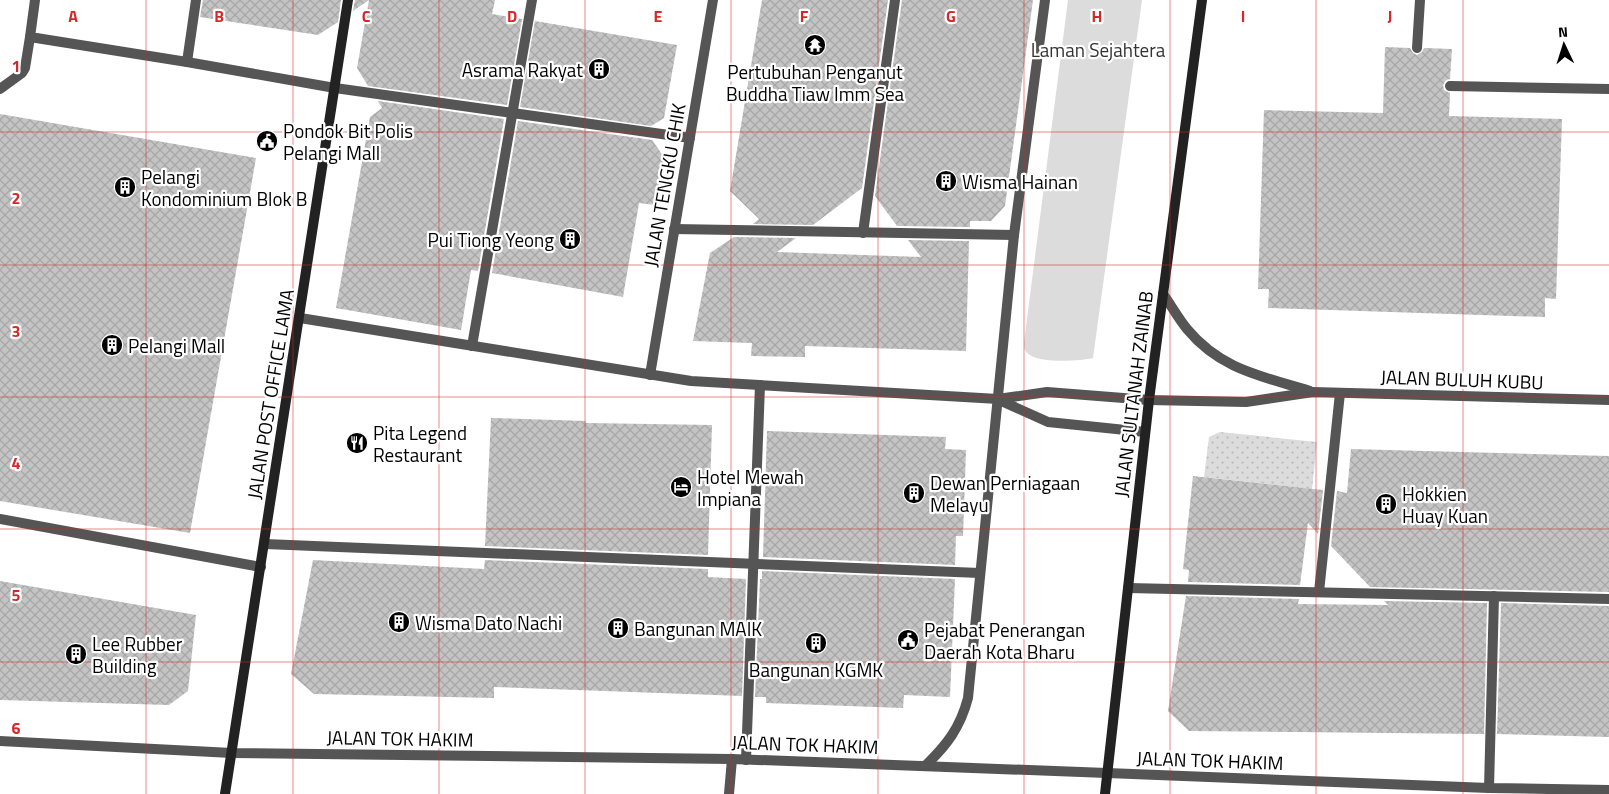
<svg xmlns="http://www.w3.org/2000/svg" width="1609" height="794" viewBox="0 0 1609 794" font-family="'Titillium Web',sans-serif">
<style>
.grass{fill:url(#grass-dots)}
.park{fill:#dcdcdc}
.building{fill:url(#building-cross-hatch)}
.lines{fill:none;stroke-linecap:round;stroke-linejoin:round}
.service{stroke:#555;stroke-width:10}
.minor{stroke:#555;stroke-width:10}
.tertiary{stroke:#555;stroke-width:10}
.secondary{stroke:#222;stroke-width:10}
.grid{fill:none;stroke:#d62828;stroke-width:1;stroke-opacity:0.55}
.labels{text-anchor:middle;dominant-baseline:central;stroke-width:4.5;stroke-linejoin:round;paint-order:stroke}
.park-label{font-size:19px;fill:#333;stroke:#fff}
.poi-label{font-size:19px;fill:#000;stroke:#fff;text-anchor:start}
.street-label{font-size:19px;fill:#000;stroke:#fff}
.grid-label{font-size:16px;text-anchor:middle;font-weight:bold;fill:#d62828;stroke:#fff;stroke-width:4.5;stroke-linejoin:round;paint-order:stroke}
</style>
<defs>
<pattern id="grass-dots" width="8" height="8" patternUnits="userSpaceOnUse" patternTransform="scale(1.25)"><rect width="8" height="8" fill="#dcdcdc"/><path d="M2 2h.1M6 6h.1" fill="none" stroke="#bbb" stroke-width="1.8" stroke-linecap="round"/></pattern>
<pattern id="building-cross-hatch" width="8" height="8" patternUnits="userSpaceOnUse" patternTransform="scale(1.25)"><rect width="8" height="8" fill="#c4c4c4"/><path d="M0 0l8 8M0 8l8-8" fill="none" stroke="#a7a7a7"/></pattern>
</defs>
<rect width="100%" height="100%" fill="#fff"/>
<path class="grass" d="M1220,432L1317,442L1312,489L1204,477L1209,437Z"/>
<path class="park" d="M1068,0H1142L1093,358C1080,361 1032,365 1025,350C1024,349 1024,344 1024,342Z"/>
<g class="building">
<path d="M203,0H341L338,22L318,35L200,17Z"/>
<path d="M355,0H495L492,14L522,19L507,105L368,86L357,68L369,0L353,11Z"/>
<path d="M762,0H888L862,188L813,225L753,224L759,219L730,191Z"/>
<path d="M902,0H1033L1005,206L991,221H970V227L897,226L875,196Z"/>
<path d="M535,21L677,45L664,118L651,126L520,107Z"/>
<path d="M1385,47L1410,48L1413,53L1417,55L1422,52L1424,48L1452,49L1450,79L1446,80L1443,85L1444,90L1450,93L1449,116L1562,119L1556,299L1545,298V317L1268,308L1269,289H1258L1264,110L1383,113Z"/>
<path d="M378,101L504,119L478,271L471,270L461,330L336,308L370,117L382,108Z"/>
<path d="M0,114L256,158L190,533L0,501Z"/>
<path d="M518,121L652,140L664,157L655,205L639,203L623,297L492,273Z"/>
<path d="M734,237L796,238L777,252L921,257L908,240L969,241L966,351L805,346V357L751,356L752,343L693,341L710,253Z"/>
<path d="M491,418L586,421V423L712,425L708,555L485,546Z"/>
<path d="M767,431L946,437L945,449L966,450L963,536H956L955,565L763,557Z"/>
<path d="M1351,449L1609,456V592L1370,587L1331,546L1337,491L1347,493Z"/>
<path d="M1193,476L1323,490L1318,534L1308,523L1300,585L1188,582L1189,570L1183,569Z"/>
<path d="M313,560L484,569L485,560L708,569V577L746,579L742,696L494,687V698L314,694L291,674Z"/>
<path d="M762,571L955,579L950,697L904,695L903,708L766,703V697H755L760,579H762Z"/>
<path d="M0,581L196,615L188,691L169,705L0,700Z"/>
<path d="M1186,596L1299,599L1298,604L1388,605L1384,601L1487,603L1484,734L1189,731L1168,711Z"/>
<path d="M1501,603L1609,606V737L1497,734Z"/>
</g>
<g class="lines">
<g class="service">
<path d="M1417,48L1420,0"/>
<path d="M187,62L196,0"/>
<path d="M1450,86L1609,89"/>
<path d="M335,88L690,138"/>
<path d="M0,89L22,73L25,68L30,37"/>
<path d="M674,229L1014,235"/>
<path d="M863,233L895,0"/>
<path d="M472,346L532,0"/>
<path d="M0,519L261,567"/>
<path d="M265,544L980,573"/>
<path d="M1128,588L1609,599"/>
<path d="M1319,592L1340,393"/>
<path d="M746,760L760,385"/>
<path d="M1489,788L1494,596"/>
</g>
<g class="minor">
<path d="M35,0L30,37L187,62L335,88"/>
<path d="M1163,294C1171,305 1178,318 1187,329C1221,370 1262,376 1310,391"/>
<path d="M300,318L691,381L998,399L1047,392L1149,400L1246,402L1313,392L1609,400"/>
<path d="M650,375L713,0"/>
<path d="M999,400L1048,422L1145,432"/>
<path d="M0,741L232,753L732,759L1107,773"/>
<path d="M925,766C947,745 960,728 968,698L1014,235L1045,0"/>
<path d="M729,794L732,759"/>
</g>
<path class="tertiary" d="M1107,773L1489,788L1609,790"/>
<g class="secondary">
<path d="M225,794L348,0"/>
<path d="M1105,794L1149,400L1202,0"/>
</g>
</g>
<path class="grid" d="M146,0V794M293,0V794M439,0V794M585,0V794M731,0V794M878,0V794M1024,0V794M1170,0V794M1316,0V794M1463,0V794M0,132H1609M0,265H1609M0,397H1609M0,529H1609M0,662H1609"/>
<defs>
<g id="temple-disc" transform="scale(1.125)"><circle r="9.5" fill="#000" stroke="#fff"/><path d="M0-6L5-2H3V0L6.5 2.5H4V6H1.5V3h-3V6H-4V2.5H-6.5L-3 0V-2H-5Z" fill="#fff"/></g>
<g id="building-disc" transform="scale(1.125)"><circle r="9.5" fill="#000" stroke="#fff"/><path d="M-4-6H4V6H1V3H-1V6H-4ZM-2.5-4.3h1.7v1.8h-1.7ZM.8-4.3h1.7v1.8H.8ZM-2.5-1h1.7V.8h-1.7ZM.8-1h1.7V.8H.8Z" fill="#fff"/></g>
<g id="civic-disc" transform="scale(1.125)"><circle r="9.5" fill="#000" stroke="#fff"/><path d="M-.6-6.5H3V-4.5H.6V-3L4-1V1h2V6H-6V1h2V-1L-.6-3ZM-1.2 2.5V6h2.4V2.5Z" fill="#fff"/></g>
<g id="restaurant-disc" transform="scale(1.125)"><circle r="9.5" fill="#000" stroke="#fff"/><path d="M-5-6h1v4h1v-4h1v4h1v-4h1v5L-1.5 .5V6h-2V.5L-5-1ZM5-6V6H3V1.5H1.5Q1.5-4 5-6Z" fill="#fff"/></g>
<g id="hotel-disc" transform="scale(1.125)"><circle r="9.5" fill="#000" stroke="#fff"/><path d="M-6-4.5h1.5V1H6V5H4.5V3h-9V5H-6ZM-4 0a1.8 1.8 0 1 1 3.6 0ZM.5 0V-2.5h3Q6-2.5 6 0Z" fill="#fff"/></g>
</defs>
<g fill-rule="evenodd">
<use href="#temple-disc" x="815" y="45"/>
<use href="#building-disc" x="599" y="69"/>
<use href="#civic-disc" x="267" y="141"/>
<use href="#building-disc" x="946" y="181"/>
<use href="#building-disc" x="125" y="187"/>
<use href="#building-disc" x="570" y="239"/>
<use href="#building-disc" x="112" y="345"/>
<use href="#restaurant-disc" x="357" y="443"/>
<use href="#hotel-disc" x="681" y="487"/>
<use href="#building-disc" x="914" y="493"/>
<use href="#building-disc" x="1386" y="504"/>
<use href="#building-disc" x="399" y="622"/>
<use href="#building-disc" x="618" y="628"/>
<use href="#civic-disc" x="908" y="640"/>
<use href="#building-disc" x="816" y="643"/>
<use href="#building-disc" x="76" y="654"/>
</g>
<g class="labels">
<g class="park-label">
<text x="1098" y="49">Laman Sejahtera</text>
</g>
<g class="poi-label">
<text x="583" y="69" text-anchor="end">Asrama Rakyat</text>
<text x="815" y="71" text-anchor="middle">Pertubuhan Penganut<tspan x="815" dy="22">Buddha Tiaw Imm Sea</tspan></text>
<text x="283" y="130">Pondok Bit Polis<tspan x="283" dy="22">Pelangi Mall</tspan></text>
<text x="141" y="176">Pelangi<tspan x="141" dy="22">Kondominium Blok B</tspan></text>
<text x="962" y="181">Wisma Hainan</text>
<text x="554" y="239" text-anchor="end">Pui Tiong Yeong</text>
<text x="128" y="345">Pelangi Mall</text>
<text x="373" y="432">Pita Legend<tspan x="373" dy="22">Restaurant</tspan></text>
<text x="697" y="476">Hotel Mewah<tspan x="697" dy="22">Impiana</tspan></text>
<text x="930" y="482">Dewan Perniagaan<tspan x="930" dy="22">Melayu</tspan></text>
<text x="1402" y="493">Hokkien<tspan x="1402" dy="22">Huay Kuan</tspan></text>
<text x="415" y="622">Wisma Dato Nachi</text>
<text x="634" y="628">Bangunan MAIK</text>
<text x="924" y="629">Pejabat Penerangan<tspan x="924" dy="22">Daerah Kota Bharu</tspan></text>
<text x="92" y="643">Lee Rubber<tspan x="92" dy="22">Building</tspan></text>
<text x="816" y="669" text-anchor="middle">Bangunan KGMK</text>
</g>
<g class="street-label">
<text transform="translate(664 185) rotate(-80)">JALAN TENGKU CHIK</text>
<text transform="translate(1462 379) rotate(2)">JALAN BULUH KUBU</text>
<text transform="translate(270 394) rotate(-81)">JALAN POST OFFICE LAMA</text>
<text transform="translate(1133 394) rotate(-83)">JALAN SULTANAH ZAINAB</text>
<text transform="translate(400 738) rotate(1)">JALAN TOK HAKIM</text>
<text transform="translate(805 744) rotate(2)">JALAN TOK HAKIM</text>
<text transform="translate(1210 760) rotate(2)">JALAN TOK HAKIM</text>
</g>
</g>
<g class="grid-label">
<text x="73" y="22">A</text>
<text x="219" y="22">B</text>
<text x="366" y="22">C</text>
<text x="512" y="22">D</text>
<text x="658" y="22">E</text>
<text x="804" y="22">F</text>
<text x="951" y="22">G</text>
<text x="1097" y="22">H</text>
<text x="1243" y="22">I</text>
<text x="1390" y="22">J</text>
<text x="16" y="72">1</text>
<text x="16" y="204">2</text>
<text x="16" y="337">3</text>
<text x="16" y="469">4</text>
<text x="16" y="601">5</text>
<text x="16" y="734">6</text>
</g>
<g transform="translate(1564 45) rotate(356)" stroke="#ffffff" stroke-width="4" paint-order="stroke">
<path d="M0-4L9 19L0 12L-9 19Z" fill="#000000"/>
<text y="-8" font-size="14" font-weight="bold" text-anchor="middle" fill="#000000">N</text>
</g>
</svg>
